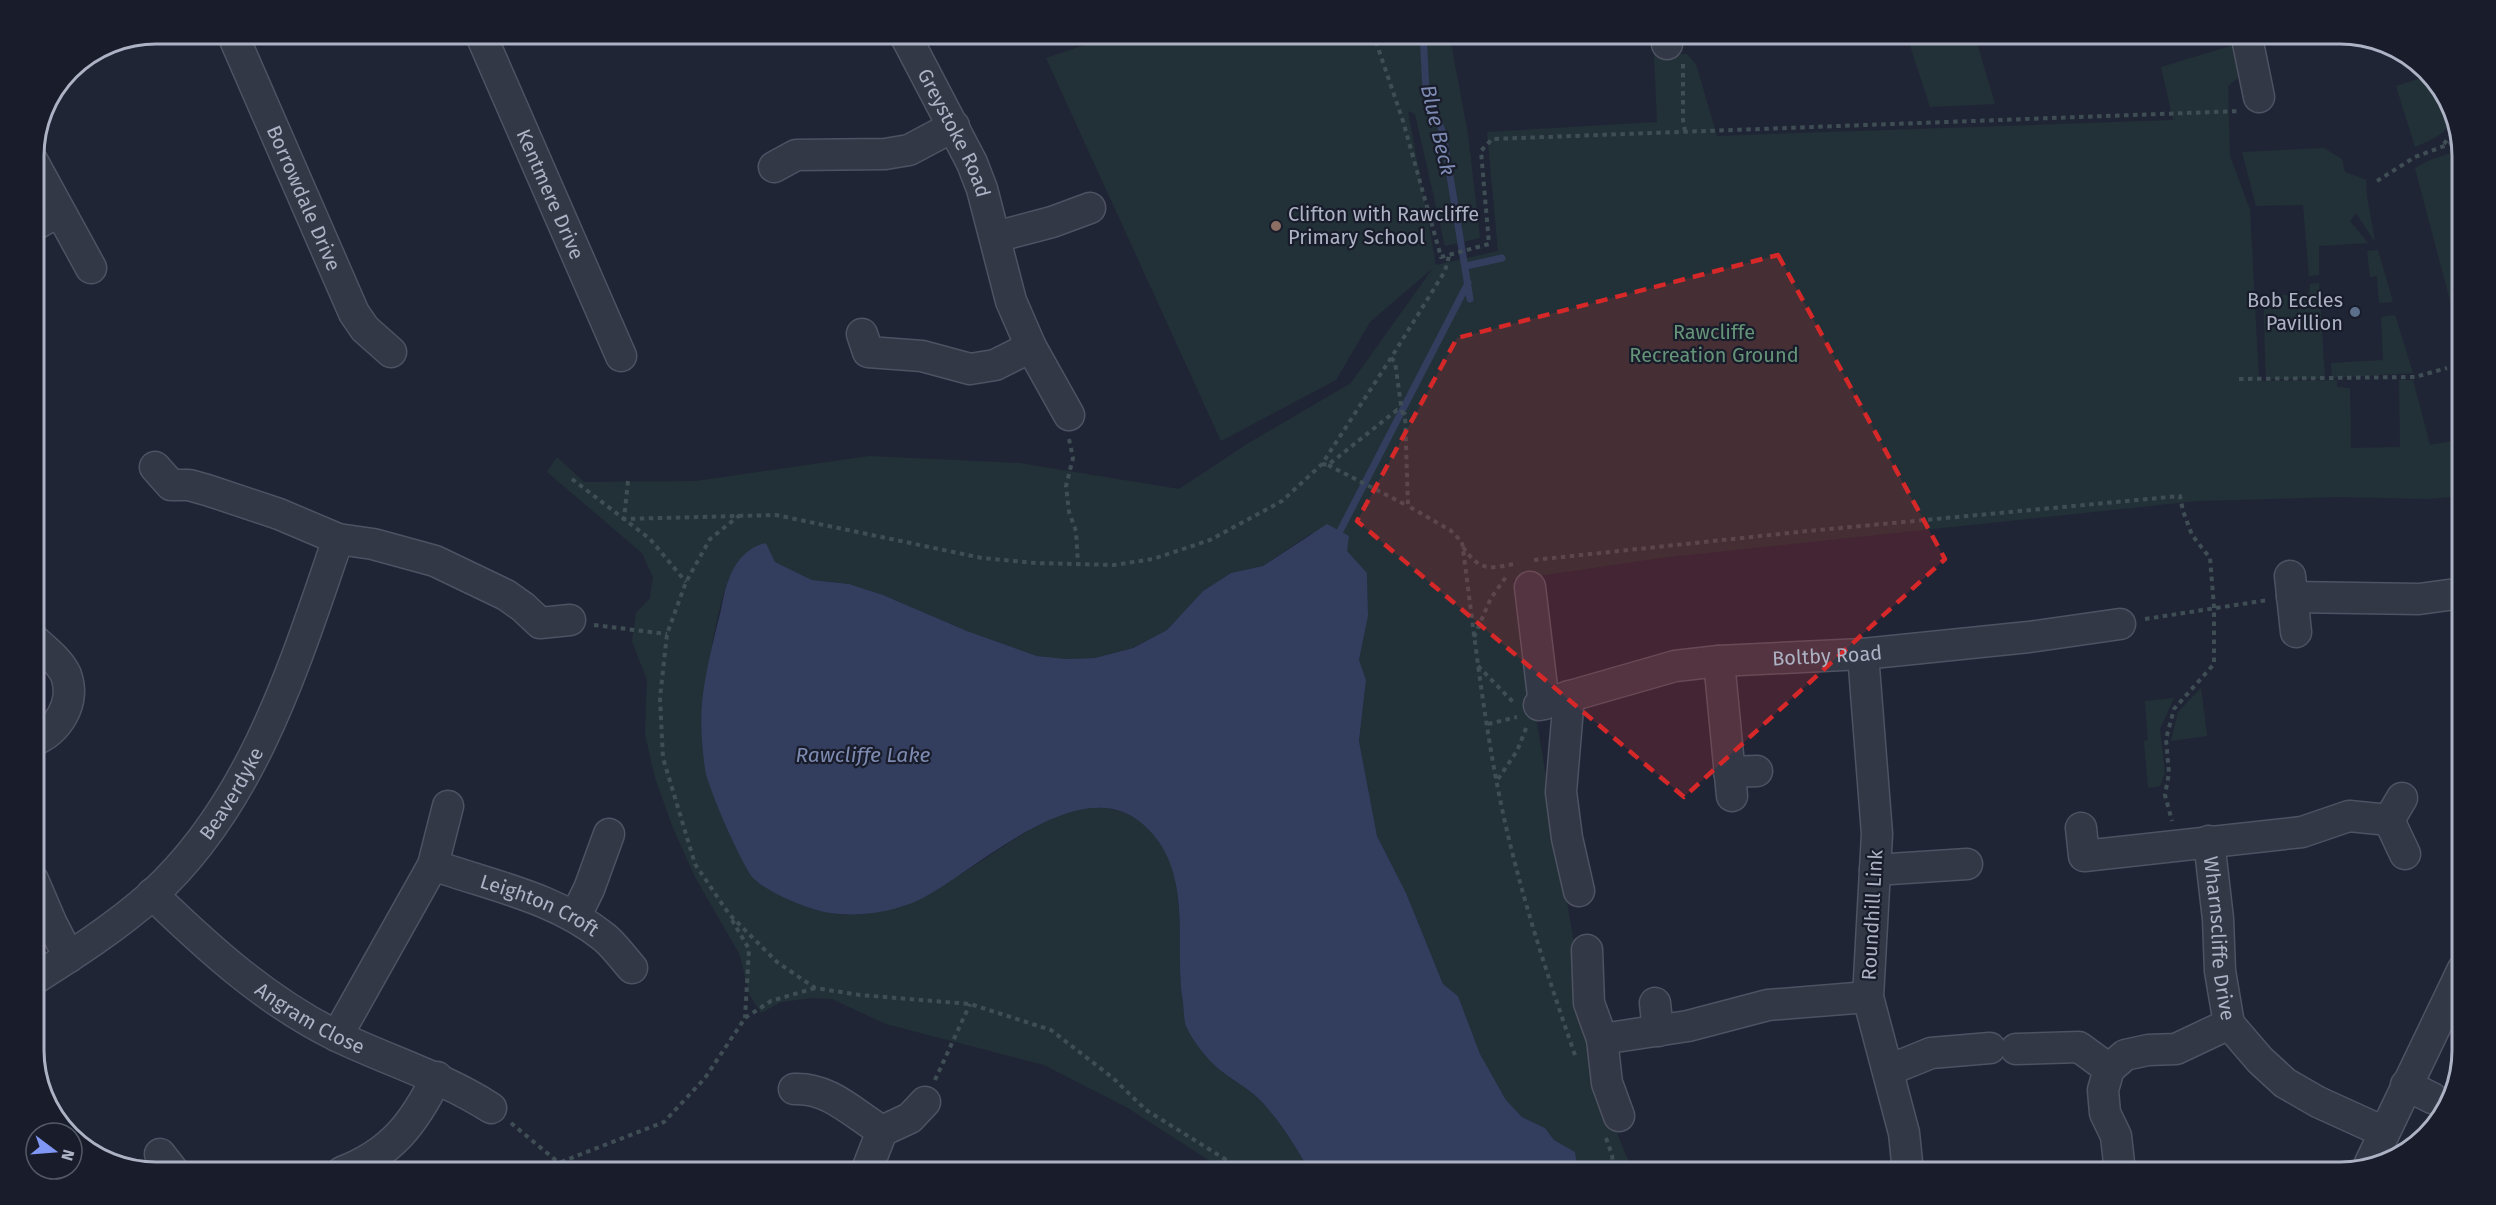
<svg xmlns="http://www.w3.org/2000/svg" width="2496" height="1205" viewBox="0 0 2496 1205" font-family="'Fira Sans',sans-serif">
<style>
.green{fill:#223137}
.water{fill:#333d5e}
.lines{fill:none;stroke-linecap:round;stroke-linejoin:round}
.stream{stroke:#333d5e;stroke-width:7}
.minor-casing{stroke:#4e5262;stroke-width:33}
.path{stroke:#3f4e55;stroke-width:4;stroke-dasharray:4.5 4.5;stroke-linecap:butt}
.minor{stroke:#333847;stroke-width:30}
.marked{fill:#d62828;fill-opacity:0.2;stroke:#d62828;stroke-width:4.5;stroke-dasharray:12 8;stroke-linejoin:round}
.education-dot{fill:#8d6e63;stroke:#191d2b;stroke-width:2}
.service-dot{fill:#5c6f8a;stroke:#191d2b;stroke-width:2}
.labels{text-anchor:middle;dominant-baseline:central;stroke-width:4.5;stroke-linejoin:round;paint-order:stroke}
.street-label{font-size:20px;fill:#adb2c4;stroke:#191d2b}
.poi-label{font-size:20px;fill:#adb2c4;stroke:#191d2b;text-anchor:start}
.park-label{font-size:20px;fill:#669479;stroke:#191d2b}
.water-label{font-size:21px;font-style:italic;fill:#7d8ab1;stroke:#191d2b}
.rim{fill:none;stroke:#adb2c4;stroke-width:3}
</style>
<rect width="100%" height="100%" fill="#202536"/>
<g class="green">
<path d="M1121,33H1449L1468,134L1480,238L1445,246L1415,114L1408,111L1436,265L1498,251L1487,132L1657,122L1654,53L1687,54L1696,64L1717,136L2173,120L2161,67L2234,45L2242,75L2228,86L2230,156L2250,210L2259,381L2337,380V387L2350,388L2351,448L2400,447L2399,380H2413L2430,445L2463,439V496L2428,499L2340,497L2197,501L1660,558L1513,580L1598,1087L1633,1172H1578L1575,1152L1554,1140L1545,1128L1522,1117L1506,1100L1480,1054L1458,996L1443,984L1406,893L1377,836L1359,741L1366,680L1359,660L1368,616L1367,573L1346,551L1312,533L1263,566L1231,573L1203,591L1167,630L1132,648L1095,658L1067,659L1037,656L967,631L883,595L849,584L812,580L775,562L766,543C755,553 740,564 731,576C721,589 709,661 706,681C694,745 707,787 735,843C740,853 745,866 751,875C760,888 784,897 797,903C933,964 1035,761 1135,818C1194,852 1175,940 1182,996C1184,1005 1183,1018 1187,1026C1191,1035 1216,1067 1224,1073C1237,1083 1251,1090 1262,1102C1281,1123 1296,1147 1310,1172H1227L1128,1108L1044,1065L886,1024L832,999L813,998L781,1002L761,1013L749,994L740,955L695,877L673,828L655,778L645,734L647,680L632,641L636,613L650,598L653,577L642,553L547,472L557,457L584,482L696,481L869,456L1019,463L1179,489L1247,444L1351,383L1433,268L1370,322L1336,380L1221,441L1046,58Z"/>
<path d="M1906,33H1974L1995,104L1930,107Z"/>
<path d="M2427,74L2443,88L2453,119C2446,135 2430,140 2415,147L2396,86L2421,78Z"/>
<path d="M2324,148L2342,159L2345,172L2366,180L2367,197L2375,242L2356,213L2350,221L2368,243L2319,246V275L2309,276L2303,205L2256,206L2242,152Z"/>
<path d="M2463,149V307L2453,312L2415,168L2430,160Z"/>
<path d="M2378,250L2393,302L2379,303L2377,276L2370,277L2367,251Z"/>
<path d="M2319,283L2325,379H2266L2263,296L2309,294L2310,284Z"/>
<path d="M2395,315L2413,373L2332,378L2331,363L2383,360L2381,317Z"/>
<path d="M2201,688L2207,736L2171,741L2178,712Z"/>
<path d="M2174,698L2160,729L2165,773L2160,786L2148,788L2144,741L2148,740L2145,701Z"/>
</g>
<path class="water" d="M1327,524L1349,536L1347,551L1367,573L1368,616L1359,660L1366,680L1359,741L1377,836L1406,893L1443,984L1458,996L1480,1054L1506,1100L1522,1117L1545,1128L1554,1140L1575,1152L1578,1172H1310C1296,1147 1281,1123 1262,1102C1251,1090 1237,1083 1224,1073C1210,1063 1193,1042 1186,1026C1183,1017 1184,1005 1182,996C1175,936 1194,864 1139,821C1076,772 975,872 919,900C886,915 841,920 807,907C790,901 767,891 754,879C743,868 707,786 705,769C702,747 700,724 702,703C705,673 713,642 720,614C723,602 724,590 729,579C735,562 748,546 766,543L775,562L812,580L849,584L883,595L967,631L1037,656L1067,659L1095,658L1133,648L1167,630L1203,591L1231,573L1263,566Z"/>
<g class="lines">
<g class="stream">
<path d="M1423,33L1426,91L1443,133L1470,299"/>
<path d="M1466,266L1502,258"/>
<path d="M1340,531L1468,283"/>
</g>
<g class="minor-casing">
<g id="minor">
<path id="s1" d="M232,33L354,313L365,329L391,352"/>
<path id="s2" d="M480,33L621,356"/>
<path id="s3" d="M904,33L972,163L982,189L1011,301L1031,347L1069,415"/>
<path d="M1667,33V44"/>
<path d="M2246,33L2259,97"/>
<path d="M33,162L91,268"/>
<path d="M774,167L796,155L885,154L909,150L954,126"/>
<path d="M33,226L59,211"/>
<path d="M995,237L1052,222L1090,208"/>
<path d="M862,334L868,352L922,356L970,369L995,365L1031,347"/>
<path d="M155,467L171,485H189L207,490L279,514L338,539L373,544L435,561L506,595L523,607L540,623L570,620"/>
<path d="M2290,576L2296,632"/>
<path d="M1530,587L1544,704"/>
<path d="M2292,597L2419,599L2463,593"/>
<path d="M33,639C44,649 60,661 66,675C76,703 58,731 33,741"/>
<path d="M1863,654L1877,834L1868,997L1904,1133L1908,1172"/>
<path d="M1719,661L1732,796"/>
<path d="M1569,696L1561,792L1567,838L1579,891"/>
<path id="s4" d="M1539,705L1675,666L1719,661L1863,654L2029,637L2120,624"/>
<path d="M1729,772L1757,771"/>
<path d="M2402,798L2389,820L2405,854"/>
<path d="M2081,828L2084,856L2302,832L2349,816L2389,820"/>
<path id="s5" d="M2209,841L2218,919L2220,971L2229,1024L2260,1060L2285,1083L2318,1102L2384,1132"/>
<path id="s6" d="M433,865C492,886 554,897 604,937C614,945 623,958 632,968"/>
<path d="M1875,870L1967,864"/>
<path d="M33,880L51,922L69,957"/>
<path id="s7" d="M152,894C209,949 266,1001 337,1036C389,1061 443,1077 491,1108"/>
<path d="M575,917L589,889L609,834"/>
<path d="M1587,950L1589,1003L1602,1039L1607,1083L1619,1116"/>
<path id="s8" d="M33,980C74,954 116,927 152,895C253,803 295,664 338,539"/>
<path d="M1655,1003L1658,1031"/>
<path d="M337,1036L433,865L448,806"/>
<path d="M1602,1039L1688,1026L1768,1005L1868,997"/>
<path d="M2016,1049L2079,1047L2109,1069"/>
<path d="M1889,1070L1931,1053L1990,1048"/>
<path d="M2406,1085L2432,1098"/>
<path d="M794,1089C829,1087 854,1114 882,1131L910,1118L925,1102"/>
<path d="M160,1154L174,1172"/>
<path d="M2370,1163L2463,969"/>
<path d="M342,1172C392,1153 414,1123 437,1077"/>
<path d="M866,1172L882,1131"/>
<path d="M2120,1172L2116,1136L2105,1113L2103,1090L2109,1069L2125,1055L2148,1050L2176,1049L2229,1024"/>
</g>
</g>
<g class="path">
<path d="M1373,33L1403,121L1441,257L1489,244L1481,151L1492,139L2240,111"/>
<path d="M1683,64V120L1685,131"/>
<path d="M2444,144L2456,127"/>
<path d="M2377,181L2415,157L2460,140"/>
<path d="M1391,358L1395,362L1402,412"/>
<path d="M2239,379L2415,377L2447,368"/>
<path d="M1069,439L1073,458L1066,486L1069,512L1076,531L1078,564"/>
<path d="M1322,464L1328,465L1397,410L1405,414L1408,506L1450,530L1462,542C1475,638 1485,737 1507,831C1525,908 1550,983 1576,1058"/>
<path d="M1328,465L1408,506"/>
<path d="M572,479L650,539L686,582"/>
<path d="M628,481L624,519L776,515L982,558L1035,563L1114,565L1153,559L1210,540L1282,501L1322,464L1391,358L1445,271L1449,256"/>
<path d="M740,515L710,539L686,582L667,634L660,698L663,758L695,864L729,914L777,962L815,988L860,995L970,1004L1051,1030L1113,1078L1146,1110L1225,1159L1237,1172"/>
<path d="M1463,547C1480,572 1490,569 1518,563"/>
<path d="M1534,560L1808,531L2180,496L2183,511L2192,535L2210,558L2214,607V664L2174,709L2166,739L2169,773L2165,795L2172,821"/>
<path d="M2145,619L2268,600"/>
<path d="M594,625L667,634"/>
<path d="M1474,637L1491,598L1506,577"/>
<path d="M1478,666L1514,703"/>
<path d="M1488,724L1517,717"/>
<path d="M1498,779L1517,751L1527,726"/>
<path d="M732,920L749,949L745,1018"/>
<path d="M935,1080L970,1004"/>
<path d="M511,1123L570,1172"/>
<path d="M1606,1138L1612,1155L1614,1172"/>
<path d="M561,1162L664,1122L705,1078L745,1018L771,1001L815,988"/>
</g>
<use href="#minor" class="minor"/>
</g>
<path class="marked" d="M1778,255L1945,559L1684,797L1357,521L1457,338Z"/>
<circle class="education-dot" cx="1276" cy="226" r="6"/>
<circle class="service-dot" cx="2355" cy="312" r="6"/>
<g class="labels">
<g class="street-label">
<text stroke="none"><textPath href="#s3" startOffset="112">Greystoke Road</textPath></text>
<text stroke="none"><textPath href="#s2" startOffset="176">Kentmere Drive</textPath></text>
<text stroke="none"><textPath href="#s1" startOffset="180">Borrowdale Drive</textPath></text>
<text stroke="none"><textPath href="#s4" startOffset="294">Boltby Road</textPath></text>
<text stroke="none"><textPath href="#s8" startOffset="276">Beaverdyke</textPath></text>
<text stroke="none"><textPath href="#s6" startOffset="114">Leighton Croft</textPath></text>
<text transform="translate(1872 915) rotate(-87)">Roundhill Link</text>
<text stroke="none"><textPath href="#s5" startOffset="98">Wharnscliffe Drive</textPath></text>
<text stroke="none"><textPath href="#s7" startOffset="202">Angram Close</textPath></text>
</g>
<g class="poi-label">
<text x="1288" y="214">Clifton with Rawcliffe<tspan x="1288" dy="23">Primary School</tspan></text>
<text x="2343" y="300" text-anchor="end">Bob Eccles<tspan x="2343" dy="23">Pavillion</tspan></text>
</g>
<g class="park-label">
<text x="1714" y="332">Rawcliffe<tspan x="1714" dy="23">Recreation Ground</tspan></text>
</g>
<g class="water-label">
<text transform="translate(1438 130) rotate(77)">Blue Beck</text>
<text x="863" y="755">Rawcliffe Lake</text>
</g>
</g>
<path d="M0 0H2496V1205H0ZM156 44H2340A112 112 0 0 1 2452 156V1050A112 112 0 0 1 2340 1162H156A112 112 0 0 1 44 1050V156A112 112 0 0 1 156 44Z" fill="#191d2b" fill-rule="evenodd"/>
<path class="rim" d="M156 44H2340A112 112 0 0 1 2452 156V1050A112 112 0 0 1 2340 1162H156A112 112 0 0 1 44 1050V156A112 112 0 0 1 156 44Z"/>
<g transform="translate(54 1151) rotate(106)"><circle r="28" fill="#191d2b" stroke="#545968" stroke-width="1.5"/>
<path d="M0-4.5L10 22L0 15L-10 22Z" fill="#8097f6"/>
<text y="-9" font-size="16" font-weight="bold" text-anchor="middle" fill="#adb2c4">N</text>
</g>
</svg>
